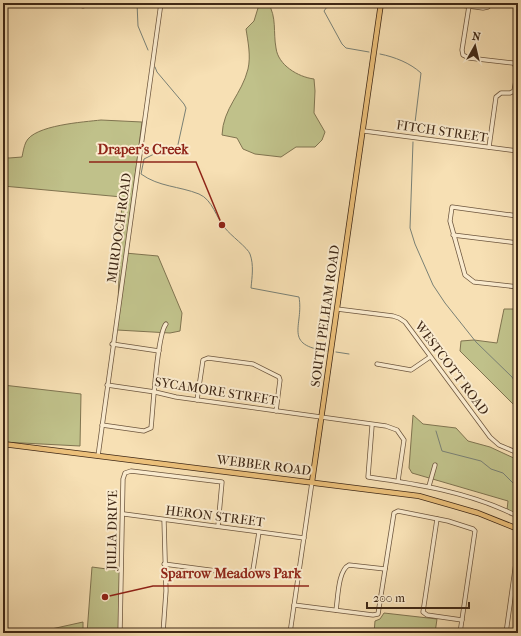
<svg xmlns="http://www.w3.org/2000/svg" width="521" height="636" viewBox="0 0 521 636" font-family="'IM FELL French Canon',serif">
<style>
.green{fill:#c0c18a;stroke:#807450}
.lines{fill:none;stroke-linecap:round;stroke-linejoin:round}
.stream{stroke:#798075;stroke-width:1}
.minor-casing{stroke:#6d563e;stroke-width:5}
.major-casing{stroke:#3f2816;stroke-width:6}
.minor{stroke:#faebce;stroke-width:3.5}
.major{stroke:#ecc07a;stroke-width:4.5}
.labels{text-anchor:middle;dominant-baseline:central;stroke-width:4;stroke-linejoin:round;paint-order:stroke}
.street-label{font-size:13px;fill:#3f2816;stroke:#faebce}
.leader{fill:none;stroke:#8f2418;stroke-width:1.5}
.callout-dot{fill:#8f2418;stroke:#faebce;stroke-width:1.5}
.callout-label{font-size:14px;text-anchor:middle;font-weight:bold;fill:#8f2418;stroke:#faebce;stroke-width:4;stroke-linejoin:round;paint-order:stroke}
</style>
<rect width="100%" height="100%" fill="#f7e0b4"/>
<filter id="stains"><feTurbulence type="fractalNoise" baseFrequency=".005" numOctaves="4"/><feColorMatrix values="0 0 0 0 .2 0 0 0 0 .09 0 0 0 0 .02 0 0 0 .5 -.17"/></filter>
<radialGradient id="worn" r=".72"><stop offset=".6" stop-color="#630" stop-opacity="0"/><stop offset="1" stop-color="#630" stop-opacity=".3"/></radialGradient>
<g class="green">
<path d="M263,3H268C277,17 273,32 276,48C278,65 298,77 314,79L315,91L314,113L325,132L322,140L315,147H296L281,157L255,154L243,149L237,138L222,135C223,108 242,94 248,69C251,56 248,42 246,29L254,21L258,8Z"/>
<path d="M101,120L142,122L125,253L158,256L182,313L180,331L170,333L117,330L122,197L3,186V157L9,158L22,157C23,152 24,146 26,142C34,125 84,122 101,120Z"/>
<path d="M504,309H518V409L460,351L461,341L474,340L497,343Z"/>
<path d="M3,385L81,394L80,446L3,442Z"/>
<path d="M413,415L423,424L456,428L468,441L490,447L518,460V503L516,514L507,510L508,501L412,473L409,468Z"/>
<path d="M92,567L122,571L120,633H87Z"/>
<path d="M384,613L437,619L435,633H374L375,621L380,619Z"/>
<path d="M83,622V633H3V629L38,632Z"/>
</g>
<g class="lines">
<g class="stream">
<path d="M137,3L138,26L148,50"/>
<path d="M330,3L324,11L342,44L346,48L369,52"/>
<path d="M380,54C395,57 410,63 421,73L414,131"/>
<path d="M155,67L157,72L184,104L186,108L177,149L156,153L144,159L141,174C159,187 179,186 199,194C213,200 216,218 225,228C230,235 248,248 250,254C254,265 252,277 251,288L299,297C304,326 282,345 327,351"/>
<path d="M413,142L410,228L415,244L433,285L445,303L476,342L512,377L518,386"/>
<path d="M336,352L349,354"/>
<path d="M436,431L442,451L481,461L491,469L503,473L518,488"/>
</g>
<g class="minor-casing">
<g id="minor">
<path d="M445,3L483,8L488,7L491,3"/>
<path d="M83,6V3"/>
<path d="M469,6L462,50L463,55L469,58L513,63L518,69L514,91L510,93H501L496,97L489,147"/>
<path d="M364,131L518,151"/>
<path d="M518,216L452,207L450,221L465,275L474,282L518,287"/>
<path d="M453,235L518,243"/>
<path d="M337,309L393,316L399,318L405,322L490,437L499,445L518,453"/>
<path d="M112,344L159,351"/>
<path d="M377,364L411,370L430,357"/>
<path d="M107,385L155,392L176,397L386,426L397,430L404,440L398,481"/>
<path d="M197,400L203,360L208,358L253,364L279,377L280,380L276,411"/>
<path d="M102,425L144,431L151,428C153,410 157,334 166,324"/>
<path d="M372,426L368,477C417,484 468,492 513,514"/>
<path d="M98,456L161,3"/>
<path d="M429,486L435,465"/>
<path d="M124,514L304,538"/>
<path d="M437,519L423,612L427,615L462,620"/>
<path d="M164,564L247,575L253,570L259,532"/>
<path d="M294,605L373,615L378,614L394,513L398,511L448,521L473,529L475,531L460,633"/>
<path d="M336,610C338,598 338,570 349,565L385,569"/>
<path d="M120,633L123,479L125,473L131,471L222,482L218,526"/>
<path d="M163,633L166,591L164,520"/>
<path d="M290,633L312,482"/>
<path d="M506,633L518,548"/>
</g>
</g>
<g class="major-casing">
<g id="major">
<path d="M3,444L419,496L478,513L518,529"/>
<path d="M312,482L381,3"/>
</g>
</g>
<use href="#minor" class="minor"/>
<use href="#major" class="major"/>
</g>
<g class="labels">
<g class="street-label">
<text transform="translate(442 131) rotate(8)">FITCH STREET</text>
<text transform="translate(119 228) rotate(-82)">MURDOCH ROAD</text>
<text transform="translate(325 316) rotate(-82)">SOUTH PELHAM ROAD</text>
<text transform="translate(452 368) rotate(53)">WESTCOTT ROAD</text>
<text transform="translate(216 391) rotate(9)">SYCAMORE STREET</text>
<text transform="translate(264 465) rotate(7)">WEBBER ROAD</text>
<text transform="translate(215 516) rotate(7)">HERON STREET</text>
<text transform="translate(112 530) rotate(-89)">JULIA DRIVE</text>
</g>
</g>
<path class="leader" d="M222 225L196 162H89M105 597L153 586H309"/>
<g class="callout-dot">
<circle cx="222" cy="225" r="4"/>
<circle cx="105" cy="597" r="4"/>
</g>
<g class="callout-label">
<text x="143" y="154">Draper's Creek</text>
<text x="231" y="578">Sparrow Meadows Park</text>
</g>
<rect width="521" height="636" fill="none" stroke="#f7e0b4" stroke-width="16"/>
<rect x="4" y="4" width="513" height="628" fill="none" stroke="#3f2816" stroke-width="2"/>
<rect x="8" y="8" width="505" height="620" fill="none" stroke="#3f2816"/>
<g transform="translate(475 46) rotate(8)" stroke="#faebce" stroke-width="3" paint-order="stroke">
<path d="M0-3L7 15L0 10L-7 15Z" fill="#3f2816"/>
<text y="-6" font-size="11" font-weight="bold" text-anchor="middle" fill="#3f2816">N</text>
</g>
<path d="M367 602v6h102v-6" fill="none" stroke="#3f2816" stroke-width="2"/>
<text x="373" y="602" font-size="12" fill="#3f2816" stroke="#faebce" stroke-width="3" paint-order="stroke">200 m</text>
<rect width="100%" height="100%" filter="url(#stains)"/>
<rect width="100%" height="100%" fill="url(#worn)"/>
</svg>
